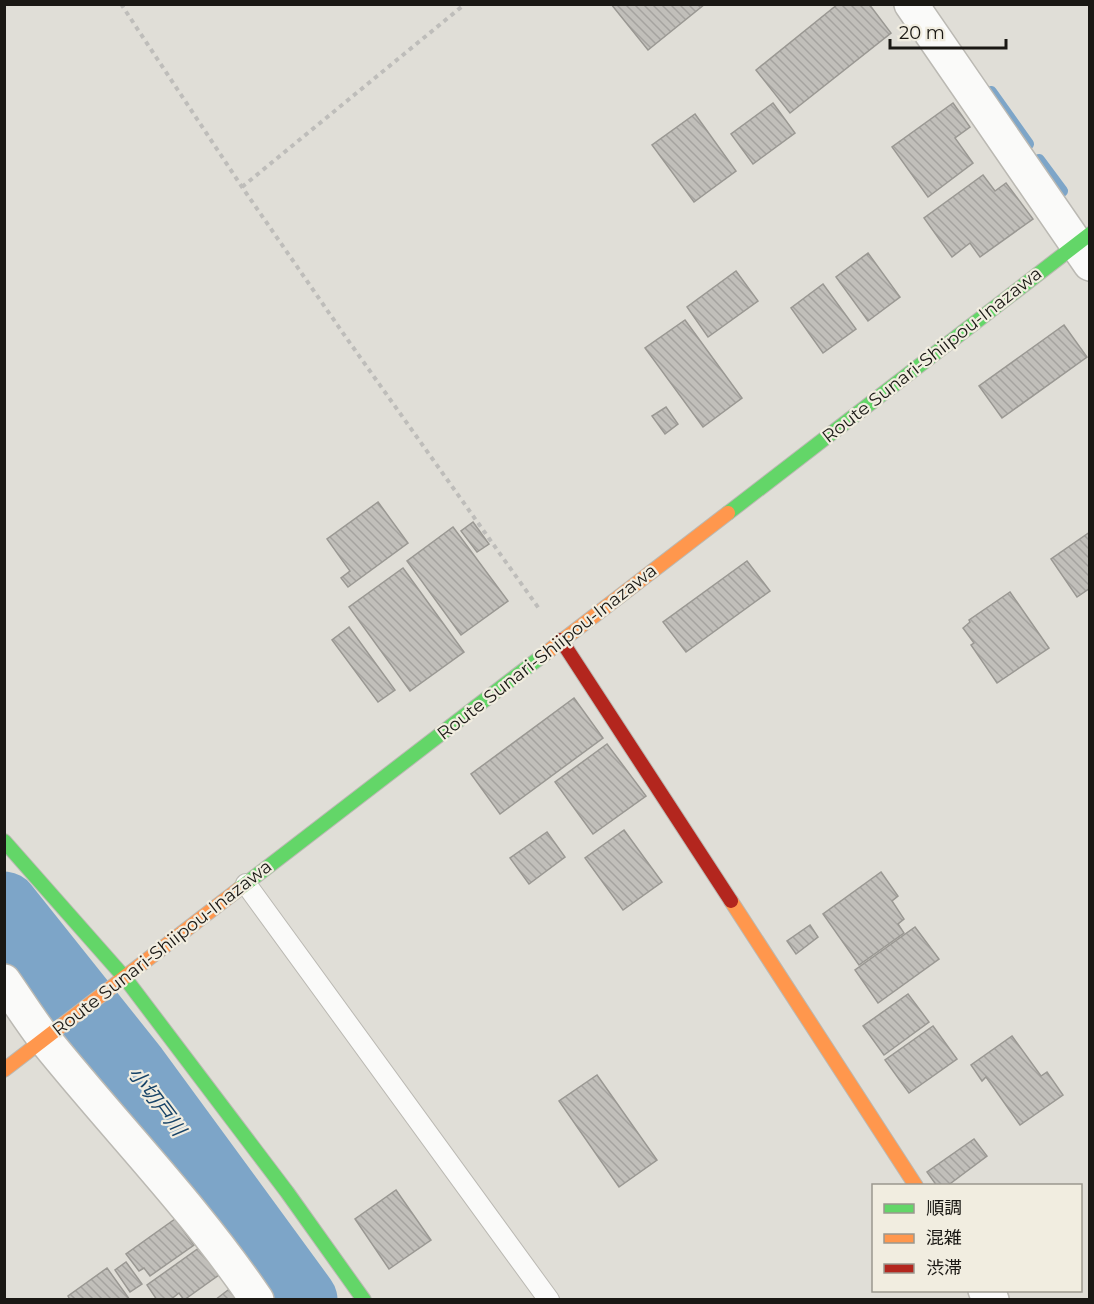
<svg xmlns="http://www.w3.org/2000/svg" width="1094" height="1304" viewBox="0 0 1094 1304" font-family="Montserrat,'Noto Sans JP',sans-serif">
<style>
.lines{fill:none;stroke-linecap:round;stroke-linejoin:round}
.stream{stroke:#7da5c8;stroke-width:12}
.river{stroke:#7da5c8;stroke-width:69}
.building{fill:url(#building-back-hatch);stroke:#9a9893;stroke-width:1.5}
.lane-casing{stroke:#bbb9b3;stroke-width:22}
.street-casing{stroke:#bbb9b3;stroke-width:36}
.fast-casing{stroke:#bbb9b3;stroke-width:16}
.slow-casing{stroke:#bbb9b3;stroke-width:16}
.jam-casing{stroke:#bbb9b3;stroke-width:16}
.path{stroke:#bebdba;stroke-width:4;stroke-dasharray:4.5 4.5;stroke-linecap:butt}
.lane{stroke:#fafaf9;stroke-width:20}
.street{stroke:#fafaf9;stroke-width:33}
.fast{stroke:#63d668;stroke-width:14}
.slow{stroke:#ff974d;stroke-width:14}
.jam{stroke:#b3261e;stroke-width:14}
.labels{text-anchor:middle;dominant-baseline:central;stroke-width:4.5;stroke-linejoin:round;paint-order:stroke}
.street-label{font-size:18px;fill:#1a1814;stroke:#f1ede0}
.water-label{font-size:20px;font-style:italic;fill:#184468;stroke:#f1ede0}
</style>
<defs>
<pattern id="building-back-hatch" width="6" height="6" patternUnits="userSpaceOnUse" patternTransform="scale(1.5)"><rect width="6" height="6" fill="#c1bfba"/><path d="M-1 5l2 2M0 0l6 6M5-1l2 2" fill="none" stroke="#a5a39f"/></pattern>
</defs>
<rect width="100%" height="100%" fill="#e0ded7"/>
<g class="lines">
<g class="stream">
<path d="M991,92L1028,144"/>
<path d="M1039,160L1062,191"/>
</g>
<path class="river" d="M4,906L134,1069L303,1300"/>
</g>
<g class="building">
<path d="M611,4H705L648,50Z"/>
<path d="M838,4H869L891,33L790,113L756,70Z"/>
<path d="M773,103L795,133L753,164L731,134Z"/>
<path d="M953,103L970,127L955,138L973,163L928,197L892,147Z"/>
<path d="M695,114L736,171L694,202L652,145Z"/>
<path d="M983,175L995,191L1006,183L1033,219L980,257L970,243L952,257L924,218Z"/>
<path d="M868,253L900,297L868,321L836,277Z"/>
<path d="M736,271L758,301L708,337L687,307Z"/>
<path d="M823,284L856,329L823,353L791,308Z"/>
<path d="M685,320L742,398L703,427L645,348Z"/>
<path d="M1064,325L1087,357L1002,418L979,386Z"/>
<path d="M666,407L678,424L665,434L652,416Z"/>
<path d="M378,502L408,543L348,587L341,578L350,571L327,539Z"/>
<path d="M473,522L489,544L477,552L461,531Z"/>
<path d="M453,527L508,601L461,635L407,561Z"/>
<path d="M1090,532V588L1077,597L1051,559Z"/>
<path d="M747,561L770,591L686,652L663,622Z"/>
<path d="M403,568L464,652L410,691L349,607Z"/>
<path d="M1010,592L1049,648L997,683L971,645L974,643L963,628L970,622L969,620Z"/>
<path d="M349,627L395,690L378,702L332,640Z"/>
<path d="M574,698L603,738L500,814L471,774Z"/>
<path d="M607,744L646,796L593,834L555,782Z"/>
<path d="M624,830L662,882L623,910L585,858Z"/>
<path d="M547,832L565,857L529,884L510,858Z"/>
<path d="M881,872L898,896L892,901L904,919L898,924L904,933L859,965L823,914Z"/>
<path d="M810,925L818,937L796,954L787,941Z"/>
<path d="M915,927L939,959L878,1003L855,970Z"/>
<path d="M908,994L929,1022L884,1055L863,1026Z"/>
<path d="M933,1026L957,1059L909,1093L885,1060Z"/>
<path d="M1012,1036L1041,1076L1047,1072L1063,1095L1020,1125L986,1077L982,1081L971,1065Z"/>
<path d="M597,1075L657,1160L619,1187L559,1101Z"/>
<path d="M974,1139L987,1156L947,1186H937L927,1172Z"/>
<path d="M396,1190L431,1240L389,1269L355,1219Z"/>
<path d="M175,1219L194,1245L150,1276L144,1268L139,1271L126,1254Z"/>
<path d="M203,1245L223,1272L184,1300L179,1293L170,1300H157L147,1285Z"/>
<path d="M126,1262L142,1284L130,1292L115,1270Z"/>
<path d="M107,1268L130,1300H70L68,1296Z"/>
<path d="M232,1287L241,1300H215Z"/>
</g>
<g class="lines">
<g class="lane-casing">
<path id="lane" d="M246,884L549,1300"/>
</g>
<g class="street-casing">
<g id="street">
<path d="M911,4L1090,264"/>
<path d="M4,981C18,1001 31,1022 46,1041C116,1128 194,1207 257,1300"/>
<path d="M985,1290L992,1300"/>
</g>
</g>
<g class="fast-casing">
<g id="fast">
<path d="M728,513L1090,234"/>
<path d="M4,841L125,978L287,1192L364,1300"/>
<path d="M239,889L546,653"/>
</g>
</g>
<g class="slow-casing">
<g id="slow">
<path d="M546,653L728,513"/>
<path d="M731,901L916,1186"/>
<path d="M4,1070L239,889"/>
</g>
</g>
<g class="jam-casing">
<path id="jam" d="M561,640L731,901"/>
</g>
<g class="path">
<path d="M121,4L242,187L345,336L540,610"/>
<path d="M242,187L465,4"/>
</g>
<use href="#lane" class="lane"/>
<use href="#street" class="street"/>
<use href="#fast" class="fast"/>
<use href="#slow" class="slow"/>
<use href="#jam" class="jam"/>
</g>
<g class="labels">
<g class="street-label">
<text transform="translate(932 355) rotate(-38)">Route Sunari-Shiipou-Inazawa</text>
<text transform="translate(547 652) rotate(-38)">Route Sunari-Shiipou-Inazawa</text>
<text transform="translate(162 948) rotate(-38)">Route Sunari-Shiipou-Inazawa</text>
</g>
<g class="water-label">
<text transform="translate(157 1101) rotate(53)">小切戸川</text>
</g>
</g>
<rect width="1094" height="1304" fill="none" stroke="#1a1814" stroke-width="12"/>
<rect x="872" y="1184" width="210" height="108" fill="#f1ede0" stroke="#9b988e" stroke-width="1.5"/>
<rect x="884" y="1204" width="30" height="9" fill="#63d668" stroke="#9b988e" stroke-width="1.5"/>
<text x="926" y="1214" font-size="18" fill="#1a1814">順調</text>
<rect x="884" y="1234" width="30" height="9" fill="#ff974d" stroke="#9b988e" stroke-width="1.5"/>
<text x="926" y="1244" font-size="18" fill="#1a1814">混雑</text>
<rect x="884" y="1264" width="30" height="9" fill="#b3261e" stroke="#9b988e" stroke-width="1.5"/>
<text x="926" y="1274" font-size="18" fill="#1a1814">渋滞</text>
<path d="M890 39v9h116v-9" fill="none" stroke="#1a1814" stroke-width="3"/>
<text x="899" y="39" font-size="18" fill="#1a1814" stroke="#f1ede0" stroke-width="4.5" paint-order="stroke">20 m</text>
</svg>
